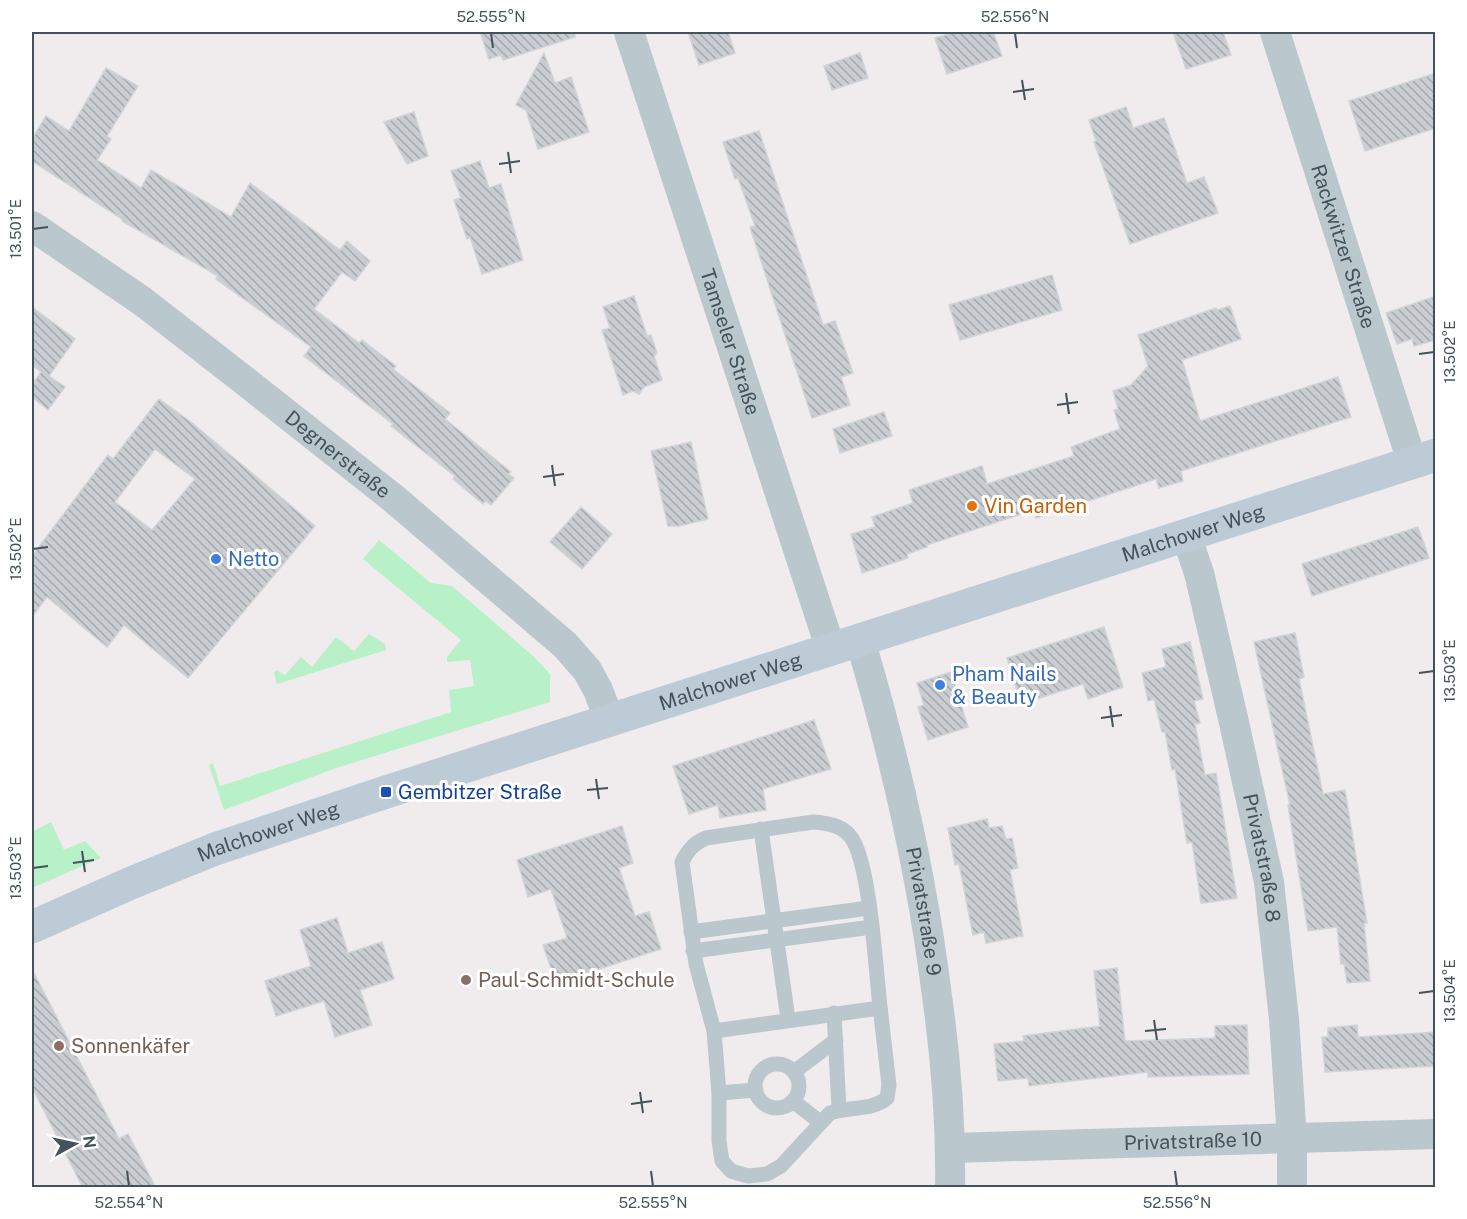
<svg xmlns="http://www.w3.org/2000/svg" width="1467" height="1219" viewBox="0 0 1467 1219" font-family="'Public Sans',sans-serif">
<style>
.green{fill:#b8f0c7}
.building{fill:url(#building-back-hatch);stroke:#d0d4d9;stroke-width:1.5;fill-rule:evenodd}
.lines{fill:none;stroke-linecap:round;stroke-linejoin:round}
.lane{stroke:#bac7cd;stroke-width:15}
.street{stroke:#bac7cd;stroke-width:30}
.secondary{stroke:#bccbd5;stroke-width:33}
.ticks{fill:none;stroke:#44535b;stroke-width:2}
.food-dot{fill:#e8710a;stroke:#fff;stroke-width:2}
.shop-dot{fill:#3f7fe0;stroke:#fff;stroke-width:2}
.transit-dot{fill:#1a4fb4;stroke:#fff;stroke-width:2}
.education-dot{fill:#8d6e63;stroke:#fff;stroke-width:2}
.labels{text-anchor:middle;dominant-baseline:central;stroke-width:6;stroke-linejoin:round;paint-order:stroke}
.street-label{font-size:20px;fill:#44535b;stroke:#fff}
.food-label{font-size:20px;fill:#c56008;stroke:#fff;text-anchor:start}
.shop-label{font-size:20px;fill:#366cbe;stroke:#fff;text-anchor:start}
.transit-label{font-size:20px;fill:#164399;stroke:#fff;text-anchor:start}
.education-label{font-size:20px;fill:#785e54;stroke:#fff;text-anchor:start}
.neatline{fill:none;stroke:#44535b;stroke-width:2}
.ticks-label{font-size:15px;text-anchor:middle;fill:#44535b}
</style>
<defs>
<pattern id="building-back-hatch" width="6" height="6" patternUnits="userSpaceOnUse" patternTransform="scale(1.5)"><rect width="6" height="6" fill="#c9cdd2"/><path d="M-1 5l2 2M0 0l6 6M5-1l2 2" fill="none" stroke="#a5a9ad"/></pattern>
</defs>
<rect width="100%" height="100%" fill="#f0eced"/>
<g class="green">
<path d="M379,540L431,583L452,586L533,656L550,674V702L336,768L224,810L209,765L213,763L220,786L451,712L449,690L474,686L470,660L447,662V657L461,640L363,559Z"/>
<path d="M369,634L385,644L386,650L277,684L274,673L276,670L285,675L301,657L312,667L336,637L354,651Z"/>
<path d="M51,822L64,850L85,841L101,858L32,888V832Z"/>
</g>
<g class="building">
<path d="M480,32H575V37L503,60L501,55L489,59Z"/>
<path d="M688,32H728L735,53L699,65Z"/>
<path d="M955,32H993L1002,56L947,74L935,38Z"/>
<path d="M1173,32H1223L1231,55L1186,69Z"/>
<path d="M544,53L555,83L571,77L589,132L538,149L526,110L516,105Z"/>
<path d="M860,53L868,78L832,90L824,66Z"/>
<path d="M106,68L138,86L107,136L111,139L97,160L141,188L151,170L231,217L250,183L340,250L347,241L370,261L355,281L342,272L314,309L359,343L362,340L396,366L393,369L450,413L445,419L511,472L508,474L514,478L491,505L485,501L483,504L453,479L455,476L391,426L393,424L304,356L311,347L216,279L218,276L122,221V219L32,161V139L46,116L69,131Z"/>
<path d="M1436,73V128L1365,151L1349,101Z"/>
<path d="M1126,107L1133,128L1164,118L1187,183L1204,177L1218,213L1130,244L1094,142L1096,141L1089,120Z"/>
<path d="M414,112L428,156L407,164L384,122Z"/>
<path d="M759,131L823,325L835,321L853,373L841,377L850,405L812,418L750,227L755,226L738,178L735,179L723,142Z"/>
<path d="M480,161L489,188L501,184L523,260L482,274L470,237L467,239L454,200L461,198L451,171Z"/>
<path d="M1052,275L1062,310L960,340L949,305Z"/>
<path d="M634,296L647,336L651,335L657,353L654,356L662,380L644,387L639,394L633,391L623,395L602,330L610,328L603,307Z"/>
<path d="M1436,296V340L1414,346L1412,339L1397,344L1386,313Z"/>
<path d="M1230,306L1241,339L1182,360L1200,421L1338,377L1351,417L1181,471L1183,481L1159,488L1156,479L1036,518L1034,510L927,545V547L907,554L908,558L862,573L851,534L875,527L872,517L913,503L909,490L982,466L987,484L1074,456L1071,447L1120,429L1114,410L1118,409L1113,391L1131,385L1148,366L1138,335L1216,308L1217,310Z"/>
<path d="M32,307L75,339L49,376L65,387L48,410L32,397V385L41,372L32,365Z"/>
<path d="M159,399L191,422L315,526L188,678L124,625L107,647L47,597L32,617V556L108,455L113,459ZM155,449L195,479L152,530L115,502Z"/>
<path d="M884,412L892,436L840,453L833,429Z"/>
<path d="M691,442L708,519L679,526H668L651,451Z"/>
<path d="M581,507L612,534L582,569L550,542Z"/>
<path d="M1418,527L1429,558L1312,596L1302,564Z"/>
<path d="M1104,627L1123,687L1088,699L1083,684L1021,704L1007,658Z"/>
<path d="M1295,633L1304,677L1299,679L1323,794L1345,790L1367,923H1364L1370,981L1347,983L1344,964H1341L1337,927L1308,931L1288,805H1290L1254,642Z"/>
<path d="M1190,642L1203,699L1194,701L1200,723L1195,724L1205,775L1216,773L1237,898L1204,903H1201L1192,842L1187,843L1175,769L1172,770L1165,732H1162L1154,699L1148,701L1142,673L1166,667L1162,649Z"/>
<path d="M951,672L968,727L928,740L918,707L924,705L917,683Z"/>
<path d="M814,720L831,769L763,789L766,810L720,818L718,805L689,814L673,766Z"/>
<path d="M987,819L989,828L1002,826L1006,839L1012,838L1018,868L1010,870L1023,936L986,943L984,932L973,935L959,864L955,865L948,828Z"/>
<path d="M622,826L633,863L619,868L635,916L649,912L661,949L556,983L543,945L567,938L551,889L528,897L517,860Z"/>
<path d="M337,918L348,953L382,942L394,979L360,990L372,1025L335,1037L324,1001L276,1016L265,981L311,966L300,930Z"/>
<path d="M1117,968L1125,1041L1215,1038V1026L1247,1025L1249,1074L1148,1077V1072L1029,1086L1028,1078L998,1081L994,1044L1024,1041L1023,1036L1100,1026L1094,971Z"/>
<path d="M32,969L119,1139L128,1134L156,1188H83L32,1087Z"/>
<path d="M1357,1025L1358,1037L1436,1032V1066L1325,1072L1322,1037H1328V1028Z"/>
</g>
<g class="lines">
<g class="lane">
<path d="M813,822C827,823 841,825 850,836C870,859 876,973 880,1007C883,1033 886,1059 889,1085L887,1098C872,1111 849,1106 830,1113L781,1166L767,1174L748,1176L731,1171L722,1161L719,1141V1093L714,1031L696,964L682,862C688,850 694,843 706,838Z"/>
<path d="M761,829L788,1019"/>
<path d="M691,932L869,908"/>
<path d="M693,951L872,927"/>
<path d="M834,1013L839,1109"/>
<path d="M714,1031L880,1008"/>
<circle cx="777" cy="1086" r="22"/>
<path d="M794,1072L836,1040"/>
<path d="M719,1093L756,1090"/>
<path d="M793,1101L820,1122"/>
</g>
<g class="street">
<path id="s1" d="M629,32L831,650"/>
<path id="s2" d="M1275,32L1412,462"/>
<path id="s3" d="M32,226L142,301L245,381L393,498L565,645L587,670L598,690L609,719"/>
<path id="s4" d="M1186,535L1199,573L1233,718L1269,882L1284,1019L1292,1139V1188"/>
<path id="s5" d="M860,640C895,757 922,875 937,996C946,1060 951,1123 950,1188"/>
<path id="s6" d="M951,1148L1436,1134"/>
</g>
<path class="secondary" id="s7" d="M32,927L131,883L215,849L386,792L1436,455"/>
</g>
<path class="ticks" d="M491,33L493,48M1015,33L1017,48M1022,80L1025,100M1013,92L1034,89M508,152L511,173M499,164L520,161M33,229L48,227M1419,354L1434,352M1066,393L1069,414M1057,405L1078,402M552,465L555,486M543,477L564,474M33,549L48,547M1419,673L1434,671M1110,706L1113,727M1101,718L1122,715M596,779L599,799M587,790L608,788M82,851L85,872M73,863L94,860M33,868L48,866M1419,993L1434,991M1154,1020L1157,1040M1145,1031L1166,1029M640,1092L643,1113M631,1104L652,1101M127,1171L129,1186M651,1171L653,1186M1175,1171L1177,1186"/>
<circle class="food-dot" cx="972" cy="506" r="6"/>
<g class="shop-dot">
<circle cx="216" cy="559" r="6"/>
<circle cx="940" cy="685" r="6"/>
</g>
<rect class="transit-dot" x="380" y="786" width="12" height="12" rx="3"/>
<g class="education-dot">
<circle cx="466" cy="980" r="6"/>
<circle cx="59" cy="1046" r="6"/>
</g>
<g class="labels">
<g class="street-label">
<text stroke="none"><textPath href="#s2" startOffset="225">Rackwitzer Straße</textPath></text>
<text stroke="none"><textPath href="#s1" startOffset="326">Tamseler Straße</textPath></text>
<text stroke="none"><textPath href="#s3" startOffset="382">Degnerstraße</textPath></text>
<text stroke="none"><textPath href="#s7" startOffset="1227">Malchower Weg</textPath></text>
<text stroke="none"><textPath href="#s7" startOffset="741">Malchower Weg</textPath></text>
<text stroke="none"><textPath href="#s7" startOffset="255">Malchower Weg</textPath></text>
<text stroke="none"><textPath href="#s4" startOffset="332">Privatstraße 8</textPath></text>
<text stroke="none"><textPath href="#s5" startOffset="279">Privatstraße 9</textPath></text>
<text stroke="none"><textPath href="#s6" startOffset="242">Privatstraße 10</textPath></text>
</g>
<g class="food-label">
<text x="984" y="506">Vin Garden</text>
</g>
<g class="shop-label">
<text x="228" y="559">Netto</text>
<text x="952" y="674">Pham Nails<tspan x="952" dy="23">&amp; Beauty</tspan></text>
</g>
<g class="transit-label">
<text x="398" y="792">Gembitzer Straße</text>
</g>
<g class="education-label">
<text x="478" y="980">Paul-Schmidt-Schule</text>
<text x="71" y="1046">Sonnenkäfer</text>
</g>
</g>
<rect width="1467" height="1219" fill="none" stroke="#ffffff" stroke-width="66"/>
<g transform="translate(75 1144) rotate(82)" stroke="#ffffff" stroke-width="4.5" paint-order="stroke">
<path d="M0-4.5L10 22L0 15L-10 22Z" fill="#44535b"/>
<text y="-9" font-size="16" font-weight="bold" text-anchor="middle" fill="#44535b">N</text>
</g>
<rect x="33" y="33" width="1401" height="1153" class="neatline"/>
<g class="ticks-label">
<text x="491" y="22">52.555°N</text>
<text x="1015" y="22">52.556°N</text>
<text transform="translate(16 229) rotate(-90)" y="5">13.501°E</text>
<text transform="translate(1450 352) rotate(-90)" y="5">13.502°E</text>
<text transform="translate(16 549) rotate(-90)" y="5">13.502°E</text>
<text transform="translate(1450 671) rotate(-90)" y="5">13.503°E</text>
<text transform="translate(16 868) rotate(-90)" y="5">13.503°E</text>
<text transform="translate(1450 991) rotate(-90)" y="5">13.504°E</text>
<text x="129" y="1208">52.554°N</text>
<text x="653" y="1208">52.555°N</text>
<text x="1177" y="1208">52.556°N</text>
</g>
</svg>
